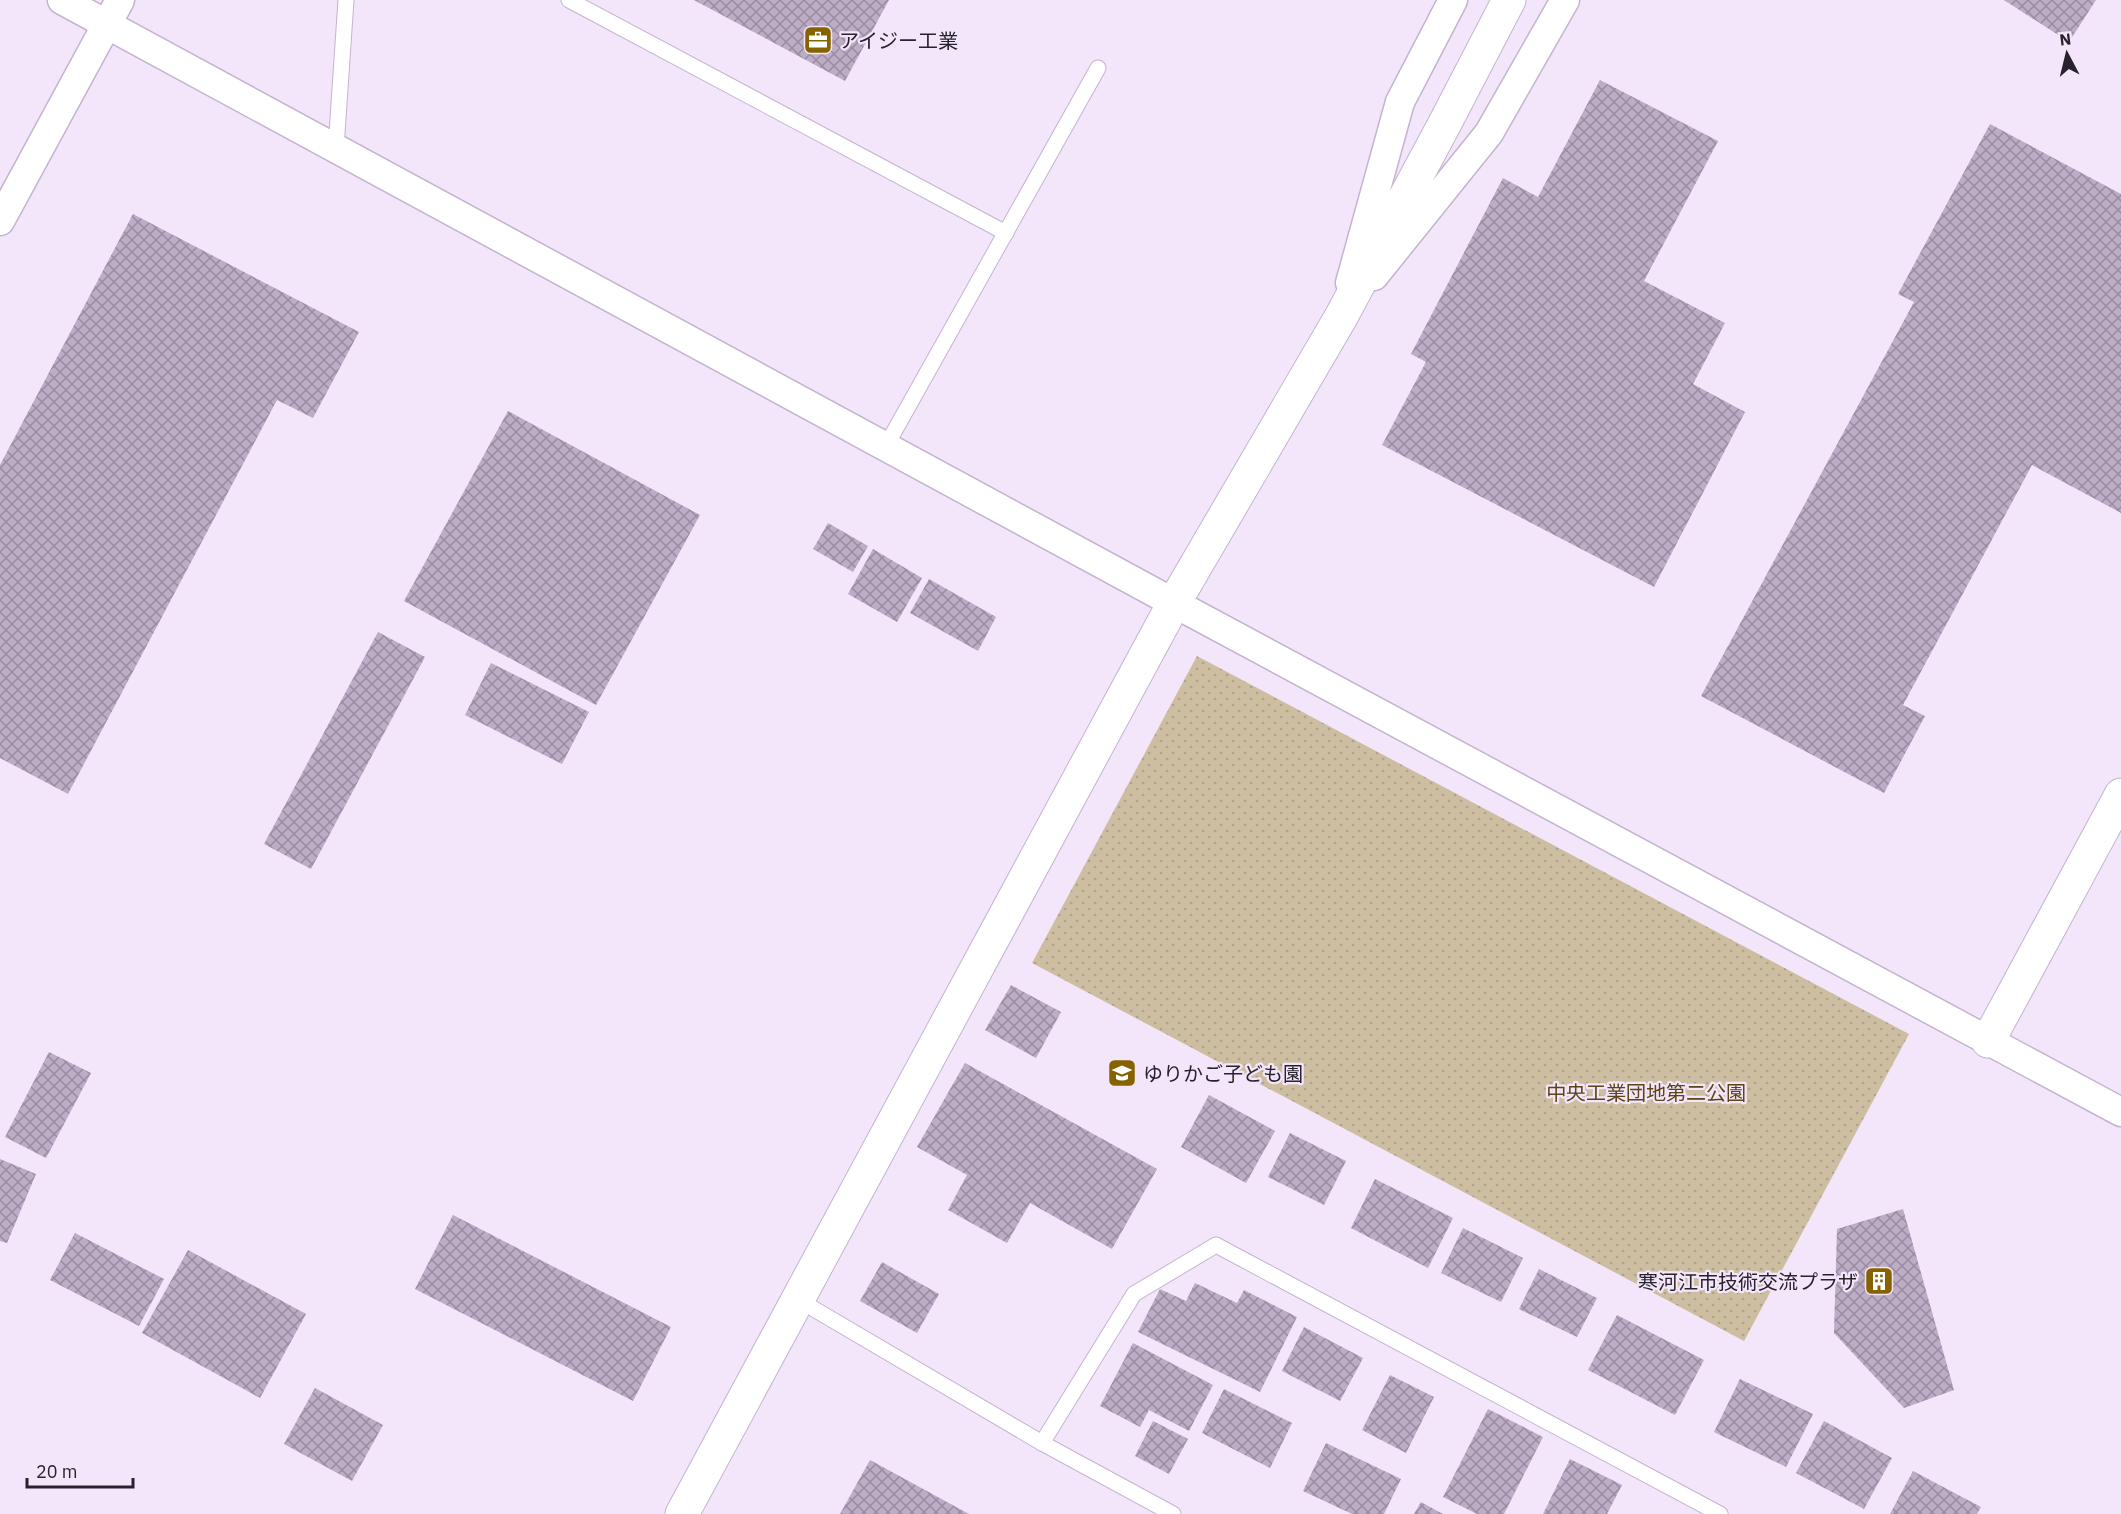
<svg xmlns="http://www.w3.org/2000/svg" width="2121" height="1514" viewBox="0 0 2121 1514" font-family="'IBM Plex Sans','Noto Sans JP',sans-serif">
<style>
.park{fill:url(#park-dots)}
.building{fill:url(#building-cross-hatch)}
.lines{fill:none;stroke-linecap:round;stroke-linejoin:round}
.service-casing{stroke:#c4b4ce;stroke-width:17}
.minor-casing{stroke:#c4b4ce;stroke-width:31}
.tertiary-casing{stroke:#c4b4ce;stroke-width:35}
.service{stroke:#fff;stroke-width:15}
.minor{stroke:#fff;stroke-width:28}
.tertiary{stroke:#fff;stroke-width:33}
.labels{text-anchor:middle;dominant-baseline:central;stroke-width:4.5;stroke-linejoin:round;paint-order:stroke}
.poi-label{font-size:20px;fill:#28222c;stroke:#f3e6fb;text-anchor:start}
.park-label{font-size:20px;fill:#5c4512;stroke:#f3e6fb}
</style>
<defs>
<pattern id="park-dots" width="8" height="8" patternUnits="userSpaceOnUse" patternTransform="scale(1.5)"><rect width="8" height="8" fill="#cdbea1"/><path d="M2 2h.1M6 6h.1" fill="none" stroke="#b0a38b" stroke-width="1.8" stroke-linecap="round"/></pattern>
<pattern id="building-cross-hatch" width="8" height="8" patternUnits="userSpaceOnUse" patternTransform="scale(1.5)"><rect width="8" height="8" fill="#bcacc6"/><path d="M0 0l8 8M0 8l8-8" fill="none" stroke="#998ca1"/></pattern>
</defs>
<rect width="100%" height="100%" fill="#f3e6fb"/>
<path class="park" d="M1197,656L1909,1034L1744,1341L1032,963Z"/>
<g class="building">
<path d="M694,0H889L845,81Z"/>
<path d="M2004,0H2096L2069,42Z"/>
<path d="M1600,80L1718,141L1644,281L1725,323L1693,384L1745,412L1654,587L1382,445L1426,362L1411,354L1503,178L1538,197Z"/>
<path d="M1990,124L2121,194V513L2032,465L1903,705L1925,716L1884,793L1701,696L1914,302L1898,294Z"/>
<path d="M133,214L359,332L313,418L277,400L68,794L0,758V465Z"/>
<path d="M508,411L700,515L596,705L404,601Z"/>
<path d="M828,523L868,546L853,572L813,549Z"/>
<path d="M873,549L922,578L897,622L848,594Z"/>
<path d="M929,579L996,617L978,651L910,613Z"/>
<path d="M378,632L425,657L311,869L264,844Z"/>
<path d="M491,663L589,712L562,764L465,715Z"/>
<path d="M1011,985L1061,1012L1036,1058L985,1030Z"/>
<path d="M49,1052L91,1073L46,1158L5,1137Z"/>
<path d="M965,1063L1157,1169L1112,1249L1030,1203L1007,1243L948,1210L967,1175L917,1147Z"/>
<path d="M1209,1095L1275,1131L1246,1183L1181,1147Z"/>
<path d="M1290,1133L1346,1161L1324,1205L1268,1177Z"/>
<path d="M0,1159L36,1174L7,1243L0,1241Z"/>
<path d="M1375,1179L1453,1218L1428,1268L1351,1228Z"/>
<path d="M1903,1209L1954,1390L1904,1408L1834,1333L1837,1229Z"/>
<path d="M453,1215L671,1327L633,1401L415,1289Z"/>
<path d="M1463,1228L1523,1258L1501,1302L1441,1273Z"/>
<path d="M75,1233L164,1279L139,1326L50,1280Z"/>
<path d="M188,1250L306,1314L260,1398L142,1333Z"/>
<path d="M882,1262L939,1294L917,1333L860,1301Z"/>
<path d="M1539,1269L1597,1298L1577,1337L1519,1309Z"/>
<path d="M1195,1283L1237,1303L1244,1290L1297,1317L1260,1392L1138,1332L1160,1289L1186,1301Z"/>
<path d="M1617,1315L1704,1360L1675,1415L1588,1370Z"/>
<path d="M1304,1327L1363,1358L1340,1401L1282,1371Z"/>
<path d="M1133,1343L1213,1385L1189,1431L1149,1410L1140,1427L1100,1406Z"/>
<path d="M1390,1375L1434,1397L1406,1453L1362,1430Z"/>
<path d="M1740,1379L1813,1414L1786,1467L1714,1432Z"/>
<path d="M315,1388L383,1425L352,1481L284,1444Z"/>
<path d="M1224,1389L1292,1423L1270,1468L1202,1433Z"/>
<path d="M1488,1409L1543,1437L1504,1514H1477L1443,1497Z"/>
<path d="M1153,1421L1188,1439L1169,1474L1135,1456Z"/>
<path d="M1824,1421L1892,1458L1864,1509L1796,1473Z"/>
<path d="M1326,1443L1401,1479L1384,1514H1352L1303,1491Z"/>
<path d="M1570,1459L1622,1485L1607,1514H1543Z"/>
<path d="M870,1460L969,1514H840Z"/>
<path d="M1913,1471L1981,1507L1977,1514H1890Z"/>
<path d="M1421,1502L1443,1514H1414Z"/>
</g>
<g class="lines">
<g class="service-casing">
<g id="service">
<path d="M569,0L1006,233"/>
<path d="M336,148L346,0"/>
<path d="M886,446L1098,68"/>
<path d="M797,1299L1042,1443L1173,1514"/>
<path d="M1042,1443L1134,1294L1216,1245L1720,1514"/>
</g>
</g>
<g class="minor-casing">
<g id="minor">
<path d="M62,0L1174,603L2121,1112"/>
<path d="M0,221L120,0"/>
<path d="M1374,276L1489,133L1565,0"/>
<path d="M1350,283L1400,102L1453,0"/>
</g>
</g>
<g class="tertiary-casing">
<g id="tertiary">
<path d="M1988,1041L2121,795"/>
<path d="M682,1514L1174,603L1341,317L1444,125L1509,0"/>
</g>
</g>
<use href="#service" class="service"/>
<use href="#minor" class="minor"/>
<use href="#tertiary" class="tertiary"/>
</g>
<defs>
<g id="office-square" transform="scale(1.5)"><rect x="-9" y="-9" width="18" height="18" rx="4" fill="#876300" stroke="#f3e6fb"/><path d="M-6-3h4V-5.5h4V-3h4V5H-6ZM-1-4.5V-3h2v-1.5ZM-6 0V1H6V0Z" fill="#fff"/></g>
<g id="school-square" transform="scale(1.5)"><rect x="-9" y="-9" width="18" height="18" rx="4" fill="#876300" stroke="#f3e6fb"/><path d="M0-5L7-2L0 1L-7-2ZM-4 1L0 2.5L4 1V4Q0 6-4 4Z" fill="#fff"/></g>
<g id="building-square" transform="scale(1.5)"><rect x="-9" y="-9" width="18" height="18" rx="4" fill="#876300" stroke="#f3e6fb"/><path d="M-4-6H4V6H1V3H-1V6H-4ZM-2.5-4.3h1.7v1.8h-1.7ZM.8-4.3h1.7v1.8H.8ZM-2.5-1h1.7V.8h-1.7ZM.8-1h1.7V.8H.8Z" fill="#fff"/></g>
</defs>
<g fill-rule="evenodd">
<use href="#office-square" x="818" y="40"/>
<use href="#school-square" x="1122" y="1073"/>
<use href="#building-square" x="1879" y="1281"/>
</g>
<g class="labels">
<g class="poi-label">
<text x="839" y="40">アイジー工業</text>
<text x="1143" y="1073">ゆりかご子ども園</text>
<text x="1858" y="1281" text-anchor="end">寒河江市技術交流プラザ</text>
</g>
<g class="park-label">
<text x="1646" y="1092">中央工業団地第二公園</text>
</g>
</g>
<g transform="translate(2067 54) rotate(353)" stroke="#f3e6fb" stroke-width="4.5" paint-order="stroke">
<path d="M0-4.5L10 22L0 15L-10 22Z" fill="#28222c"/>
<text y="-9" font-size="16" font-weight="bold" text-anchor="middle" fill="#28222c">N</text>
</g>
<path d="M27 1478v9h106v-9" fill="none" stroke="#28222c" stroke-width="3"/>
<text x="36" y="1478" font-size="18" fill="#28222c" stroke="#f3e6fb" stroke-width="4.5" paint-order="stroke">20 m</text>
</svg>
